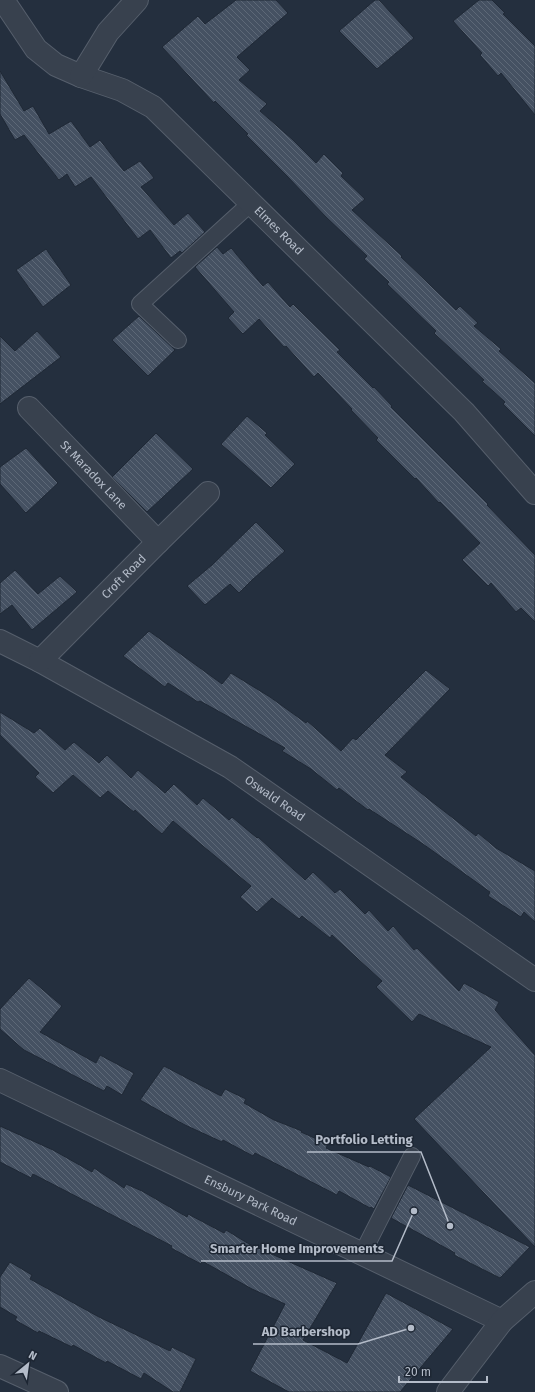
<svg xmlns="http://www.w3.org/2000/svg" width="535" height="1392" viewBox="0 0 535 1392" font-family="'Fira Sans',sans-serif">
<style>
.building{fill:url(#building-back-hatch);stroke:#1f2835}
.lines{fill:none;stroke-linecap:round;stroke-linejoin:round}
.service-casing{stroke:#565f6c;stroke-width:18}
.minor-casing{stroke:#565f6c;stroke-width:24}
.tertiary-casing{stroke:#565f6c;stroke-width:24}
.service{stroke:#38414e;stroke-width:16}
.minor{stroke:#38414e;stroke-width:22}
.tertiary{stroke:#38414e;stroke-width:22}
.labels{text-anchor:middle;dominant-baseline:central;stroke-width:3;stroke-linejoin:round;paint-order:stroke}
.street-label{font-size:12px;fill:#b4bcc9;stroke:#1d2633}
.leader{fill:none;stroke:#b4bcc9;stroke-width:1.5}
.callout-dot{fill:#b4bcc9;stroke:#1d2633;stroke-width:1.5}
.callout-label{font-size:13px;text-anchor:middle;font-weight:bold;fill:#b4bcc9;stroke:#1d2633;stroke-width:3;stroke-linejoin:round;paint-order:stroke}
</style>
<defs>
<pattern id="building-back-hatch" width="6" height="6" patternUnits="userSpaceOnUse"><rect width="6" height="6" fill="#455162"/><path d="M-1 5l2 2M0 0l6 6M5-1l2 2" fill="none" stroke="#5d6877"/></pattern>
</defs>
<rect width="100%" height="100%" fill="#242f3e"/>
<g class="building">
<path d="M236,0H276L288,13L237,57L250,70L239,80L267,104L260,111L293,140L316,163L324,154L343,173L341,176L365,199L352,210L402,256L401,257L456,310L460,306L478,323L474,326L501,349L499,351L535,383V436L503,404L505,402L482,381L484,380L434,333L436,331L387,284L389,282L364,259L367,256L326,217L287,176L246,135L248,134L215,101L214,103L162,47L198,16L205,24Z"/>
<path d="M375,0H379L414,38L377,69L339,31Z"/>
<path d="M479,0H492L505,13L503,14L535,46V115L501,73L498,76L480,55L482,53L453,21Z"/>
<path d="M0,71L24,111L33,106L49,134L71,121L90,147L100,140L124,171L140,161L154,178L141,187L174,225L188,213L205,232L182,253L180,251L171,258L150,230L138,239L91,177L75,187L67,174L59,180L24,135L15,140L0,114Z"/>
<path d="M217,247L223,254L231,248L263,286L268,282L290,307L293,304L340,350L337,352L373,388L374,387L392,406L391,407L488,504L487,505L535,555V622L521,608L516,612L491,583L488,586L462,560L480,543L440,502L439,503L416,478L415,479L376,440L378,438L351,410L352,409L318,373L314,377L286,346L284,347L259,319L243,334L228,318L234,312L195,267Z"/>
<path d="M46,249L71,285L43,307L16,270Z"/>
<path d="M139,316L175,350L148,376L112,340Z"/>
<path d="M37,331L61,357L0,404V336L15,351Z"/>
<path d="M247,416L267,433L265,435L295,464L271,488L221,444Z"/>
<path d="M156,433L193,469L147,512L112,477Z"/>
<path d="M26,448L58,483L26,513L0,484V467Z"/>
<path d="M256,522L285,551L252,580L239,593L230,584L205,605L187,586L212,565Z"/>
<path d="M15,570L38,594L60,576L77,592L32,630L12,605L0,614V583Z"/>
<path d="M149,631L222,684L231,673L270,697L306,723L307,721L341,751L353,738L356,740L426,670L450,689L385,755L407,772L401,777L431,801L476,836L478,833L496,848L535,871V922L524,912L521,917L488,896L490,892L423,844L369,809L368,810L339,788L337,790L311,769L282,751L285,748L200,701L198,702L168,683L165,687L123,656Z"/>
<path d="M0,712L34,733L40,728L65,750L74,742L99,763L107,755L131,778L138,770L165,793L174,784L197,805L203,798L229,820L232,817L257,838L258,837L305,880L313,872L335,893L340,889L365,914L369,910L388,931L393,926L414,950L417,948L459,991L464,983L499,1002L495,1010L535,1055V1247L414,1119L491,1047L419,1014L412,1022L376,987L382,981L332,935L330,938L302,916L299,919L272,898L257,912L240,897L251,886L173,821L162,834L135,810L134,812L108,791L100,798L73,775L53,793L35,777L39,773L0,735Z"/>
<path d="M29,978L62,1006L40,1032L96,1063L100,1055L134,1073L122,1095L107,1086L104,1091L24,1050L0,1029V1009Z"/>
<path d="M164,1066L221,1096L225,1089L246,1099L244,1103L274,1120L302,1131L301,1132L328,1144L326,1148L369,1167L370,1166L391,1177L374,1209L371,1207L370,1208L339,1191L337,1195L255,1153L253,1156L223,1140L222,1142L185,1125L140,1100Z"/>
<path d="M0,1126L53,1150L92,1172L94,1168L124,1188L126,1184L142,1191L187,1217L188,1214L224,1233L226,1230L249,1244L337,1283L303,1340L347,1363L386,1293L453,1329L400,1392H289L250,1371L285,1304L252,1289L202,1261L201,1264L171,1248L172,1246L33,1174L31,1178L0,1162Z"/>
<path d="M408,1185L530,1247L500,1278L454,1255L455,1253L391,1218Z"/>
<path d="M10,1262L32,1275L30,1279L99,1317L170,1351L172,1347L196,1359L180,1392H173L144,1373L141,1379L107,1361L106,1363L73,1345L72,1347L39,1331L38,1333L15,1320L17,1317L0,1307V1277Z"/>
</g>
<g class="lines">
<g class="service-casing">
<g id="service">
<path d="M178,340L140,304L251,203"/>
<path d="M362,1254L412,1156"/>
</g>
</g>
<g class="minor-casing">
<g id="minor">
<path id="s1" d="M3,0L36,49L56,65L81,76L122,90L153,107L464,412L535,493"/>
<path d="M81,76L108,32L137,0"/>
<path id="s2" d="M29,408L158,542"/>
<path id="s3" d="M0,641L40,661L230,767L535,980"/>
<path id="s4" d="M40,661L158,542L208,493"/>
<path d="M0,1366L57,1392"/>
</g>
</g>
<g class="tertiary-casing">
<g id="tertiary">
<path id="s5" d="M0,1080L502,1321"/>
<path d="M448,1392L502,1321L535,1292"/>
</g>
</g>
<use href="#service" class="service"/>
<use href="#minor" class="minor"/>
<use href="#tertiary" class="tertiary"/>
</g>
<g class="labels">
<g class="street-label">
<text stroke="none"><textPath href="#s1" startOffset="367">Elmes Road</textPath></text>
<text stroke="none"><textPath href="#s2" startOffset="93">St Maradox Lane</textPath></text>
<text stroke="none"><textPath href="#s4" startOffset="119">Croft Road</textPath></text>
<text stroke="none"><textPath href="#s3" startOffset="317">Oswald Road</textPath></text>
<text stroke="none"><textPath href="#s5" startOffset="278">Ensbury Park Road</textPath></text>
</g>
</g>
<path class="leader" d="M450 1226L421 1152H307M414 1211L392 1261H201M411 1328L358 1344H253"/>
<g class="callout-dot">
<circle cx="450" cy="1226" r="4"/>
<circle cx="414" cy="1211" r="4"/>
<circle cx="411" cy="1328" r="4"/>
</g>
<g class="callout-label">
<text x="364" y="1144">Portfolio Letting</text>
<text x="297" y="1253">Smarter Home Improvements</text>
<text x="306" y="1336">AD Barbershop</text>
</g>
<g transform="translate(28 1364) rotate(29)" stroke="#1d2633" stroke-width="3" paint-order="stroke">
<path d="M0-3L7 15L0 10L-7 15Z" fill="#b4bcc9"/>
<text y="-6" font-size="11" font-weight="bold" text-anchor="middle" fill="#b4bcc9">N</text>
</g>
<path d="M399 1376v6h88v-6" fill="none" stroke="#b4bcc9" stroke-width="2"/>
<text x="405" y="1376" font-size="12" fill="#b4bcc9" stroke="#1d2633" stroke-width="3" paint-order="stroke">20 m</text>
</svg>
